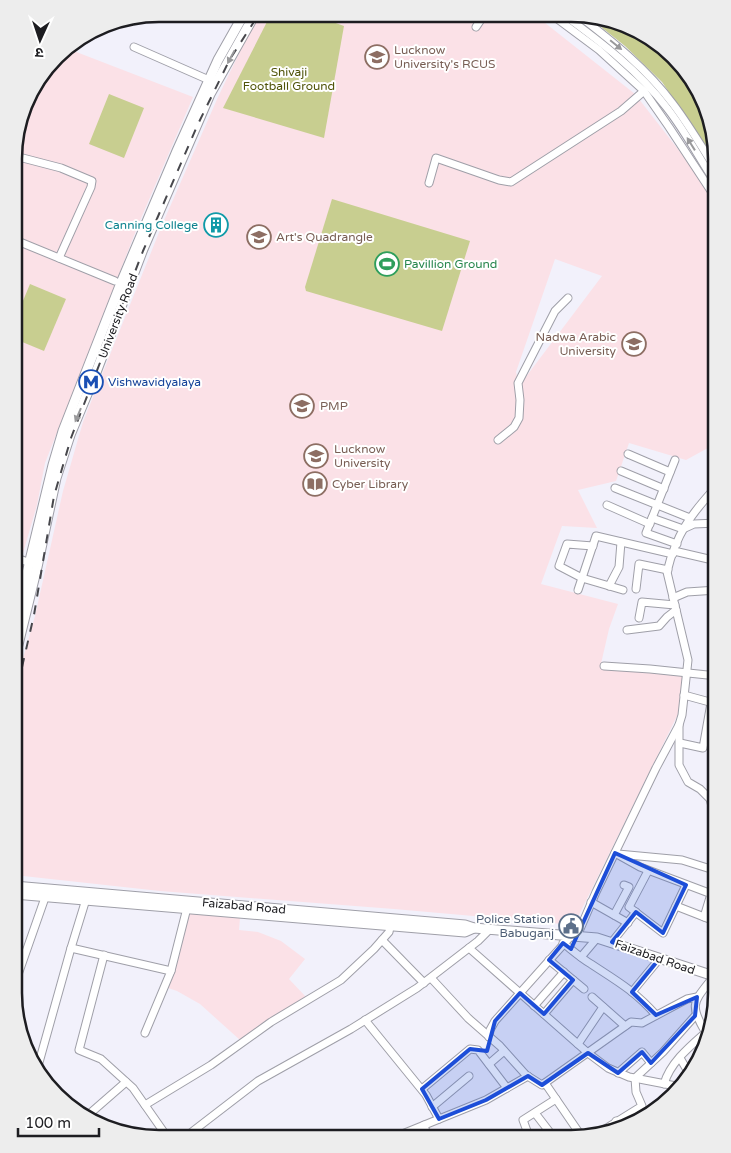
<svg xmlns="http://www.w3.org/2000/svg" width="731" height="1153" viewBox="0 0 731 1153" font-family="'Varela Round','Noto Sans Devanagari',sans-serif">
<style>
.education{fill:#fbe1e7;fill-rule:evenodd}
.green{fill:#c8ce90}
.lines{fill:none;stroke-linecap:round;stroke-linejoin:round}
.minor-casing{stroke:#9f9fa8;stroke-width:9}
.major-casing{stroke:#9f9fa8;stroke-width:11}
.minor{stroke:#fff;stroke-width:7}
.major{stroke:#fff;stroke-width:9}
.rail{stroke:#47474c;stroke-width:2;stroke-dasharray:9 9;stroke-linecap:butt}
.oneway{fill:#99999b}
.marked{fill:#1d4ed8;fill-opacity:0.2;stroke:#1d4ed8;stroke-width:4;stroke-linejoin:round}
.labels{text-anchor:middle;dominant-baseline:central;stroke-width:4;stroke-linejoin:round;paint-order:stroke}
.education-label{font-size:12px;fill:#785e54;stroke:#fff;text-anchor:start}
.park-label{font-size:12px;fill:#505409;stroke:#fff}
.culture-label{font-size:12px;fill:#0d838f;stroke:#fff;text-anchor:end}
.leisure-label{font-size:12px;fill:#27864d;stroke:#fff;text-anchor:start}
.street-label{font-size:12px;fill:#1d1d21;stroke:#fff}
.transit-label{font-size:12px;fill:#164399;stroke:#fff;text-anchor:start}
.service-label{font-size:12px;fill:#4e5e75;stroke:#fff;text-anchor:end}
.rim{fill:none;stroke:#1d1d21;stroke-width:2.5}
</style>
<rect width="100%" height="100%" fill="#f2f1fb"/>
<g class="education">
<path d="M258,14L535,15L635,94L688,162L717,206V443L686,460L629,443L616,481L578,490L597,528L562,526L541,584L618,604L609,629L600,668L683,674L679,712L574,925L394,909L160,891L14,875V690L35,616L63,491L83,422L162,225L218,97ZM555,259L602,276L519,386L516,372Z"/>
<path d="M66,48L193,97L139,223L45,463L37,505L23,553L14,550L15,141L29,95Z"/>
<path d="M189,912L240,918L239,930L258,932L281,941L305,959L289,979L306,997L240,1040L200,1004L177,991L168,988Z"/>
</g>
<g class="green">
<path d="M271,14H311L344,26L324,138L223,108Z"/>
<path d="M586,15H591L660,44L706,104L717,163L662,82L625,46Z"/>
<path d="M109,94L144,108L124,158L89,144Z"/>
<path d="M332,199L470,241L442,331L306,291L305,287Z"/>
<path d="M30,284L66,299L44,351L15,339V320Z"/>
</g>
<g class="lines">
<g class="minor-casing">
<g id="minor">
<path d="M552,15L599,50L644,91L669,127L717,200"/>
<path d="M564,15C601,42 639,71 667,108C686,132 700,160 717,185"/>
<path d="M578,15C612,41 647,69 673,104C689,125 703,149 717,171"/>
<path d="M476,27L484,15"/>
<path d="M134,47L209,80"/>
<path d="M15,156L61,168L92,181L91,187L59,258"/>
<path d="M429,183L436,158L499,180L511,182L621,111L644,91"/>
<path d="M15,240L115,281"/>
<path d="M498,440L514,427L519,418L520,400L518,383L555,311L568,298"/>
<path d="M628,454L670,472"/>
<path d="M675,460L646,533L677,544"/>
<path d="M621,471L664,489"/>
<path d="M615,488L690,518"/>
<path d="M607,505L650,524"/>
<path d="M652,518L683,529L694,524L717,523"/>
<path d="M593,546L567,544L559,566L582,578L623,590"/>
<path d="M674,551L717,561"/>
<path d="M14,557L33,564"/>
<path d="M609,586L619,567L621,542"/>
<path d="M636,589L639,564L668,570"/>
<path d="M578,590L596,536L673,554"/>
<path d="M673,598L687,592L717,590"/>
<path d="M639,618L642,602L675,605"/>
<path d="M627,630L659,626L667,617L676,610"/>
<path d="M604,666L650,669L717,676"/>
<path d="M712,676L717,664"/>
<path d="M684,695L717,704"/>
<path d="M679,725V765L688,782L700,789L710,799L717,824"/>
<path d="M706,737L717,739"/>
<path d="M680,743L703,748L711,703"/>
<path d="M615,853L640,867L717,896"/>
<path d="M618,854L682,860L717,871"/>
<path d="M648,871L629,907L663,933L686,885"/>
<path d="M591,902L628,923"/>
<path d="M676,906L717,922"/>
<path d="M614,915L629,887L624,885"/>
<path d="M704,917L711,894"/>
<path d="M577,936L596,892L656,768L679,725L682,715L688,660L667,572C676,534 691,514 717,486"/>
<path d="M382,940L424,983"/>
<path d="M612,942L636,912"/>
<path d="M563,943C572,950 581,958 591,964C617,981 635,991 656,1015"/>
<path d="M71,948L171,971"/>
<path d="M469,948L588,1053L608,1068L629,1077L681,1087"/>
<path d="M104,955L79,1050L101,1059L133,1088L168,1138"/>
<path d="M581,957L597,938"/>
<path d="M549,960L584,989"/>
<path d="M431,978L468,1018L500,1046L526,1075L542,1085L631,1022L642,1023L687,999L697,997"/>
<path d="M14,986L47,892"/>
<path d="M632,992L660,958"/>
<path d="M592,997L625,1026"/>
<path d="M534,1006L564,972"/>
<path d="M544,1014L573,980"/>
<path d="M365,1020L426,1095L439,1119"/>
<path d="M145,1033L171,971L188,904"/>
<path d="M706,1033C688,1003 694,1002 714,976"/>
<path d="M489,1037L490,1030L495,1021L571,936"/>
<path d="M578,1044L603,1007"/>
<path d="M680,1058L690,1075"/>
<path d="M489,1064L504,1051"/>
<path d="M38,1066L71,948L87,896"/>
<path d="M618,1073L642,1052L651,1063"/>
<path d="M545,1083L582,1137"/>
<path d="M664,1084C670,1063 689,1047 705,1033"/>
<path d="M422,1089L470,1049L478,1050L507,1088"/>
<path d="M145,1105L211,1065L271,1022L341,980L374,949L389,932L391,922"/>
<path d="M432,1107L469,1076"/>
<path d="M535,1113L555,1139"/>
<path d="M87,1116L126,1082"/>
<path d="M616,1121L621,1129"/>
<path d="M424,1125L428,1139"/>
<path d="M597,1134L642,1106L636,1092L635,1078L663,1052L695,1016"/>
<path d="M488,1137L489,1139"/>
<path d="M184,1138L258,1081L351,1029L417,988L478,941L489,930"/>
<path d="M390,1139L486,1100L528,1076"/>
<path d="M530,1139L523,1120L556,1099"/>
</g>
</g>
<g class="major-casing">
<g id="major">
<path d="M14,627L53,465L63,431L121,283L177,151L218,60L244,14"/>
<path d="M14,661L37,567L56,478L70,435L95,375L143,249L201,115L210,94L255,14"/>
<path d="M14,886L465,925L474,928L597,938L717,977"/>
<path d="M14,894L465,932L474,928"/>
<path d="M67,1104L75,1111"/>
</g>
</g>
<use href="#minor" class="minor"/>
<use href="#major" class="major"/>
<path class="rail" d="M14,702L34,615L54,496L71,438L143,251L198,124L230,59L259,14"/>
</g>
<defs><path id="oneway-solid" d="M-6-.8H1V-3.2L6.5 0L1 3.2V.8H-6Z" transform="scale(1.25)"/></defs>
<g class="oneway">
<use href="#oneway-solid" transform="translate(616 45) rotate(39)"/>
<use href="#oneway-solid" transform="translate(231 57) rotate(118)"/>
<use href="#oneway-solid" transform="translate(691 144) rotate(-122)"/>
<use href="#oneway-solid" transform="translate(78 415) rotate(113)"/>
</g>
<path class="marked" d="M615,853L686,885L663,933L636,912L612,942L660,958L632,992L656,1015L697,997L695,1016L651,1063L642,1052L618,1073L588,1053L542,1085L528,1076L486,1100L439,1119L422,1089L470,1049L487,1051L495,1021L520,993L544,1014L573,980L549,960L563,943L571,949Z"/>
<defs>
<g id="university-ring" transform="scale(1.25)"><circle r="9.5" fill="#fff" stroke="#8d6e63" stroke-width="1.5"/><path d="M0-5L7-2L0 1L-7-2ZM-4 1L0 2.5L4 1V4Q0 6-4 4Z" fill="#8d6e63"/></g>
<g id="building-ring" transform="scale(1.25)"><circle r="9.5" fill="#fff" stroke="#0f9aa8" stroke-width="1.5"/><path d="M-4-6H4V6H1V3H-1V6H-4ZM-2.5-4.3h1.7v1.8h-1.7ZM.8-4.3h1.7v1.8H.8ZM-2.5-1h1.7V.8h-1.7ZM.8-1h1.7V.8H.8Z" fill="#0f9aa8"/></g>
<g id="stadium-ring" transform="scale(1.25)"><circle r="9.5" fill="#fff" stroke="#2e9e5b" stroke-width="1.5"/><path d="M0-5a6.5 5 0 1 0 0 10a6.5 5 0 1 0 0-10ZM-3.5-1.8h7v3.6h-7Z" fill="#2e9e5b"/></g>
<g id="metro-ring" transform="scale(1.25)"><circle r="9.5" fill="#fff" stroke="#1a4fb4" stroke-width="1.5"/><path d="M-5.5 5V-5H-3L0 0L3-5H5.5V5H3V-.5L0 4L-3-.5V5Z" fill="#1a4fb4"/></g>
<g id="library-ring" transform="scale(1.25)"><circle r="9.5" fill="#fff" stroke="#8d6e63" stroke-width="1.5"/><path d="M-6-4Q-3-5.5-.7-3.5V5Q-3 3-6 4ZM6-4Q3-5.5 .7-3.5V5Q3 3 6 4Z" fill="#8d6e63"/></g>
<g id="civic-ring" transform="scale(1.25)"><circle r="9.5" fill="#fff" stroke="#5c6f8a" stroke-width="1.5"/><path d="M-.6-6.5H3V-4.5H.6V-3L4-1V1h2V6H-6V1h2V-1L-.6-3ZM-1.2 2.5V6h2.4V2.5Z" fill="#5c6f8a"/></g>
</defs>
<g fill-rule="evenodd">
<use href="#university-ring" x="377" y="57"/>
<use href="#building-ring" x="216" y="225"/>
<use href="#university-ring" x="259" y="237"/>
<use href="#stadium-ring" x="387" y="264"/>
<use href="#university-ring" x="634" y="344"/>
<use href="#metro-ring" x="91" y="382"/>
<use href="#university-ring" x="302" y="406"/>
<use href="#university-ring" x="316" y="456"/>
<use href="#library-ring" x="315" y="484"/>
<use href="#civic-ring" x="571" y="926"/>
</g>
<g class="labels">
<g class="education-label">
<text x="394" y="50">Lucknow<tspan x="394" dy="14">University's RCUS</tspan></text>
<text x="276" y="237">Art's Quadrangle</text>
<text x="616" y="337" text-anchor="end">Nadwa Arabic<tspan x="616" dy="14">University</tspan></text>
<text x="320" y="406">PMP</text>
<text x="334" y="449">Lucknow<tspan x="334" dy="14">University</tspan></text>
<text x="332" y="484">Cyber Library</text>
</g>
<g class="park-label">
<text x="289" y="72">Shivaji<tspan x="289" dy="14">Football Ground</tspan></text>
</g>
<g class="culture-label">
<text x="198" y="225">Canning College</text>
</g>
<g class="leisure-label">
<text x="404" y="264">Pavillion Ground</text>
</g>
<g class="street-label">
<text transform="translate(118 316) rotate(-69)">University Road</text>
<text transform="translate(244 906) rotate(5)">Faizabad Road</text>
<text transform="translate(655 957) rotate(19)">Faizabad Road</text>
</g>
<g class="transit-label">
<text x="108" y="382">Vishwavidyalaya</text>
</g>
<g class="service-label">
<text x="554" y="919">Police Station<tspan x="554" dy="14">Babuganj</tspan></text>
</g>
</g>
<path d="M0 0H731V1153H0ZM159 22H571A137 137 0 0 1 708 159V993A137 137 0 0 1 571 1130H159A137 137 0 0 1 22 993V159A137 137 0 0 1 159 22Z" fill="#ededed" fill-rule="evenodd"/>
<path class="rim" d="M159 22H571A137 137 0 0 1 708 159V993A137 137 0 0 1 571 1130H159A137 137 0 0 1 22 993V159A137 137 0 0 1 159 22Z"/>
<g transform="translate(40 40) rotate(183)" stroke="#ffffff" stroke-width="4" paint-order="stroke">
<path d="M0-4L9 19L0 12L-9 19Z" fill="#1d1d21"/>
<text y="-8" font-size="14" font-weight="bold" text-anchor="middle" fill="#1d1d21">उ</text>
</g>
<path d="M18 1128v8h81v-8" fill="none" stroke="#1d1d21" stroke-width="2.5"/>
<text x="25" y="1128" font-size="15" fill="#1d1d21" stroke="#ffffff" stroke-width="4" paint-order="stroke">100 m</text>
</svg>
